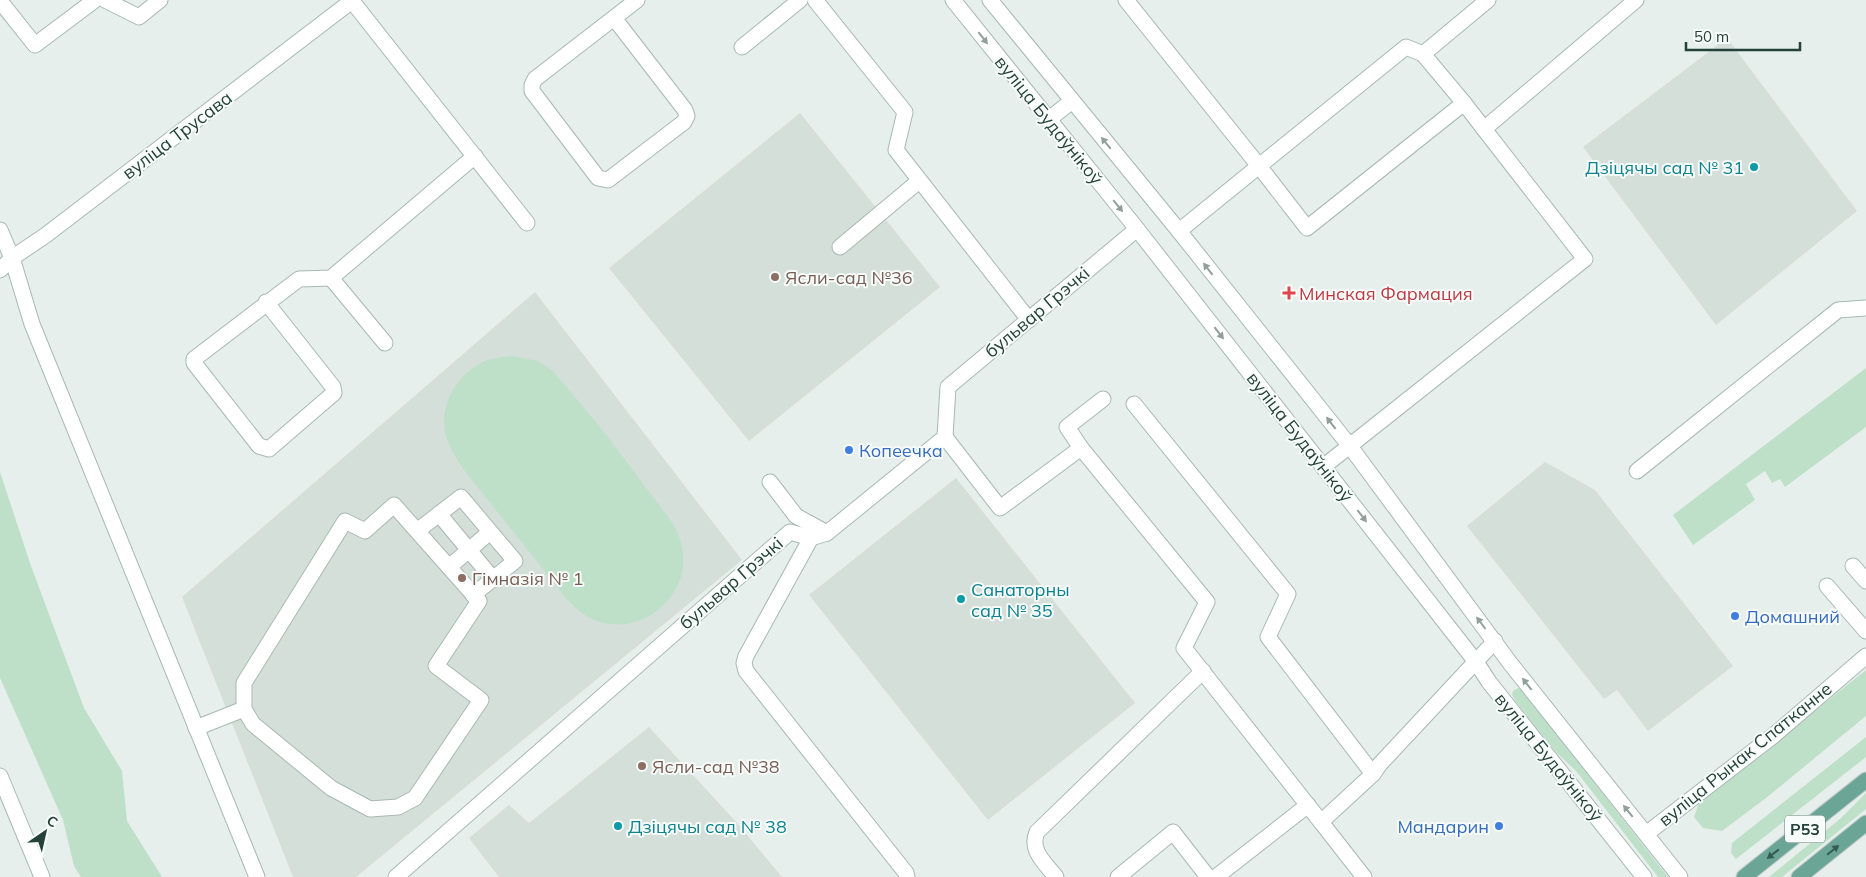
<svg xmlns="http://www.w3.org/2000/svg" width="1866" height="877" viewBox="0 0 1866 877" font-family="Mulish,sans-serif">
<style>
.built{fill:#d4dfda}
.green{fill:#bfe0c8}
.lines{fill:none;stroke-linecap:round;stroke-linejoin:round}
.minor-casing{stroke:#a8b8b2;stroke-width:17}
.major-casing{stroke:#c2cac8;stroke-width:17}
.minor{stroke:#fff;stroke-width:15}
.major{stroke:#6aa596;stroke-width:15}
.oneway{fill:#92a09c}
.oneway2{fill:#365b51}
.culture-dot{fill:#0f9aa8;stroke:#f7fbf9;stroke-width:2}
.education-dot{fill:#8d6e63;stroke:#f7fbf9;stroke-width:2}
.health-dot{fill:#e0444e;stroke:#f7fbf9;stroke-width:2}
.shop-dot{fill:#3f7fe0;stroke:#f7fbf9;stroke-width:2}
.labels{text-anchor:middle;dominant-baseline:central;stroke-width:4;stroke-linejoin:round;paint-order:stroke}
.shield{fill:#f7fbf9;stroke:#637a73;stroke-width:1}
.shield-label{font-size:16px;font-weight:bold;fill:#24423a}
.street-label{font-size:18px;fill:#24423a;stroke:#f7fbf9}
.culture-label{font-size:18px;fill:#0d838f;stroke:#f7fbf9;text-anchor:start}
.education-label{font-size:18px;fill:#785e54;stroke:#f7fbf9;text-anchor:start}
.health-label{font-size:18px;fill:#be3a42;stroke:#f7fbf9;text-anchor:start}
.shop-label{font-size:18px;fill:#366cbe;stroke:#f7fbf9;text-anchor:start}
</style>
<rect width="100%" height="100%" fill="#e6efeb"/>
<g class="built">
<path d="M1727,38L1857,211L1716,325L1583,147Z"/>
<path d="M800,113L940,287L749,441L609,268Z"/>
<path d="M535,292L742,560L356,877H293L182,597Z"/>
<path d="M1545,462L1595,490L1733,666L1648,731L1617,690L1604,699L1467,526Z"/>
<path d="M956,478L1135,703L988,820L809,595Z"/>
<path d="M649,727L737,823L782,877H499L469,838L509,805L529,823Z"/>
</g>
<g class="green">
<path d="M512,356L538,361L553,371L601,428L672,522C680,536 685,550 683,567C678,606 636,635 597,621C583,616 574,607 564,596C540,565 515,534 491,504C476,484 457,465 448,442C436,413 453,378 479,364C489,358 501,357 512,356Z"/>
<path d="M1866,368V427L1785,487L1780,479L1772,483L1765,471L1746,484L1755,500L1693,545L1673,515Z"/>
<path d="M0,472L31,566L84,708L122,771L127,821L162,877H81L74,866L63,820L0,678Z"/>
<path d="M1866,670V716L1766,798L1722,831L1703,828L1694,817L1699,803Z"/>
<path d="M1518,688L1522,690L1668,877H1658L1576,771L1556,752L1516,702L1512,695L1513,691Z"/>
<path d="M1866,737V757L1736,859L1731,853L1732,843Z"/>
<path d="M1866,793V809L1782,877H1769L1841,818Z"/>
</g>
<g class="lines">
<g class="minor-casing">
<g id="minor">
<path d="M105,0L139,17L160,0"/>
<path d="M815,0L905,112L896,150L1029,320"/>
<path d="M953,0L1137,229L1476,662L1489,682L1644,877"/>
<path d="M990,0L1179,231L1349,445L1510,663L1680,877"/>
<path d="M1126,0L1259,166L1179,231"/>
<path d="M0,1L35,45L95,0"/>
<path d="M352,1L527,223"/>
<path d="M614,18L685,110L687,116L684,122L608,180L598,178L532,91V85L535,79L637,0"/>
<path d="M742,47L800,0"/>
<path d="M1423,54L1464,103L1307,228L1259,166L1406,47L1423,54L1488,0"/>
<path d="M1464,103L1484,129L1636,0"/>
<path d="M1048,120L1072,101"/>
<path d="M0,230L12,258L32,324L257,877"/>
<path d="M840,247L919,181"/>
<path d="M0,270L12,258L46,235L353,0"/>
<path d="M331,278L385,343"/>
<path d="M266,302L333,387L334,393L269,449L259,446L194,363V359L299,279L331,278L475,156"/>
<path d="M1134,404L1288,594L1268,637L1373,774"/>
<path d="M945,437L1000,508L1081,448L1207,602L1184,648L1321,822L1373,774L1380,764L1495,641"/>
<path d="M1081,448L1067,427L1103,399"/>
<path d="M1323,467L1585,259L1484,129"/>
<path d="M1637,471L1838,310L1866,308"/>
<path d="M770,482L796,516L827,533"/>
<path d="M439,514L493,579"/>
<path d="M417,531L461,497L515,561L473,595"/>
<path d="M811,538L746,656L744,663L746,671L906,873L907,877"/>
<path d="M1853,566L1866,581"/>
<path d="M449,567L490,532"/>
<path d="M1827,586L1866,631"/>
<path d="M196,728L244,709V683L345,521L365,531L394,505L479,601L436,666L481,700L415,798L398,807L370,809L331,788L253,724L244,709"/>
<path d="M0,776L42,877"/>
<path d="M1321,822L1364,877"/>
<path d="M1646,834L1773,736L1866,656"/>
<path d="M396,877L790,532L811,538L827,533L945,437L948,387L1137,229"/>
<path d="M1056,877C1045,863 1029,850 1037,832L1203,671"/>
<path d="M1118,877L1173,832L1208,877"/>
<path d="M1216,877L1308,805"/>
</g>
</g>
<g class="major-casing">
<g id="major">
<path d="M1744,877L1866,780"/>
<path d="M1799,877L1866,823"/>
</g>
</g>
<use href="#minor" class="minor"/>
<use href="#major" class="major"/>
</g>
<defs><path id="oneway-solid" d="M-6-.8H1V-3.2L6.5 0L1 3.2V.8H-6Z" transform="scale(1.25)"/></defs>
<g class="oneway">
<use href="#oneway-solid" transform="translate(983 38) rotate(52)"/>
<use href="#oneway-solid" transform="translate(1106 143) rotate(-129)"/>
<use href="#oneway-solid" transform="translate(1118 206) rotate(51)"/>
<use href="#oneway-solid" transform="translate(1208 269) rotate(-128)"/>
<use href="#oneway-solid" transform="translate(1219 333) rotate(52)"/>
<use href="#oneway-solid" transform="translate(1331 423) rotate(-128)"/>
<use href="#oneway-solid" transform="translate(1362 516) rotate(52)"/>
<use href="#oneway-solid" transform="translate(1481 623) rotate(-127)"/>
<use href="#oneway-solid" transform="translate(1527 684) rotate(-128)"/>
<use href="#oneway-solid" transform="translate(1628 811) rotate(-129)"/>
</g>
<g class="oneway2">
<use href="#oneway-solid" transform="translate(1833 850) rotate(-39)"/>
<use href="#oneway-solid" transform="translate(1773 854) rotate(142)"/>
</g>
<g class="culture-dot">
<circle cx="1754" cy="167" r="5"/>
<circle cx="961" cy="599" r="5"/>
<circle cx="618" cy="826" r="5"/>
</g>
<g class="education-dot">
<circle cx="775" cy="277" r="5"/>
<circle cx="462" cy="578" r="5"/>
<circle cx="642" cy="766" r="5"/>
</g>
<path class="health-dot" d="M1286.5 285.5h5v5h5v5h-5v5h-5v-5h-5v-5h5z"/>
<g class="shop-dot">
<circle cx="849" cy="450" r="5"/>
<circle cx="1735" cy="616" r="5"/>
<circle cx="1499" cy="826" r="5"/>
</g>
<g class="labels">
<rect class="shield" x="1785" y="815.5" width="40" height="27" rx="4"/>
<g class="shield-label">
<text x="1805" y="829">Р53</text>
</g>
<g class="street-label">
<text transform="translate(1049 120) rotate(51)">вуліца Будаўнікоў</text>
<text transform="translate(177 135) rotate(-37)">вуліца Трусава</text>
<text transform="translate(1037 312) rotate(-40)">бульвар Грэчкі</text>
<text transform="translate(1300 437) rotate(52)">вуліца Будаўнікоў</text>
<text transform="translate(731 583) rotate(-41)">бульвар Грэчкі</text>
<text transform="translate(1745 754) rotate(-39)">вуліца Рынак Спатканне</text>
<text transform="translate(1549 757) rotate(51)">вуліца Будаўнікоў</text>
</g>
<g class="culture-label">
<text x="1744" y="167" text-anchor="end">Дзіцячы сад № 31</text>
<text x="971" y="589">Санаторны<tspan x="971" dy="21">сад № 35</tspan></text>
<text x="628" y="826">Дзіцячы сад № 38</text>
</g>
<g class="education-label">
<text x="785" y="277">Ясли-сад №36</text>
<text x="472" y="578">Гімназія № 1</text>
<text x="652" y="766">Ясли-сад №38</text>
</g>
<g class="health-label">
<text x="1299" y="293">Минская Фармация</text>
</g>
<g class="shop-label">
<text x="859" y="450">Копеечка</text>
<text x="1745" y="616">Домашний</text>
<text x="1489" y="826" text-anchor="end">Мандарин</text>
</g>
</g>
<g transform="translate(45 832) rotate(34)" stroke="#f7fbf9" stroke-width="4" paint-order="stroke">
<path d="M0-4L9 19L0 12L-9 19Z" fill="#24423a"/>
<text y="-8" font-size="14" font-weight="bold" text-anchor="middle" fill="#24423a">С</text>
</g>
<path d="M1686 42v8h114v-8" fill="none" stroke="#24423a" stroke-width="2.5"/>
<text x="1694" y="42" font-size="15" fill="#24423a" stroke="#f7fbf9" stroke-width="4" paint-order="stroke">50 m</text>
</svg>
